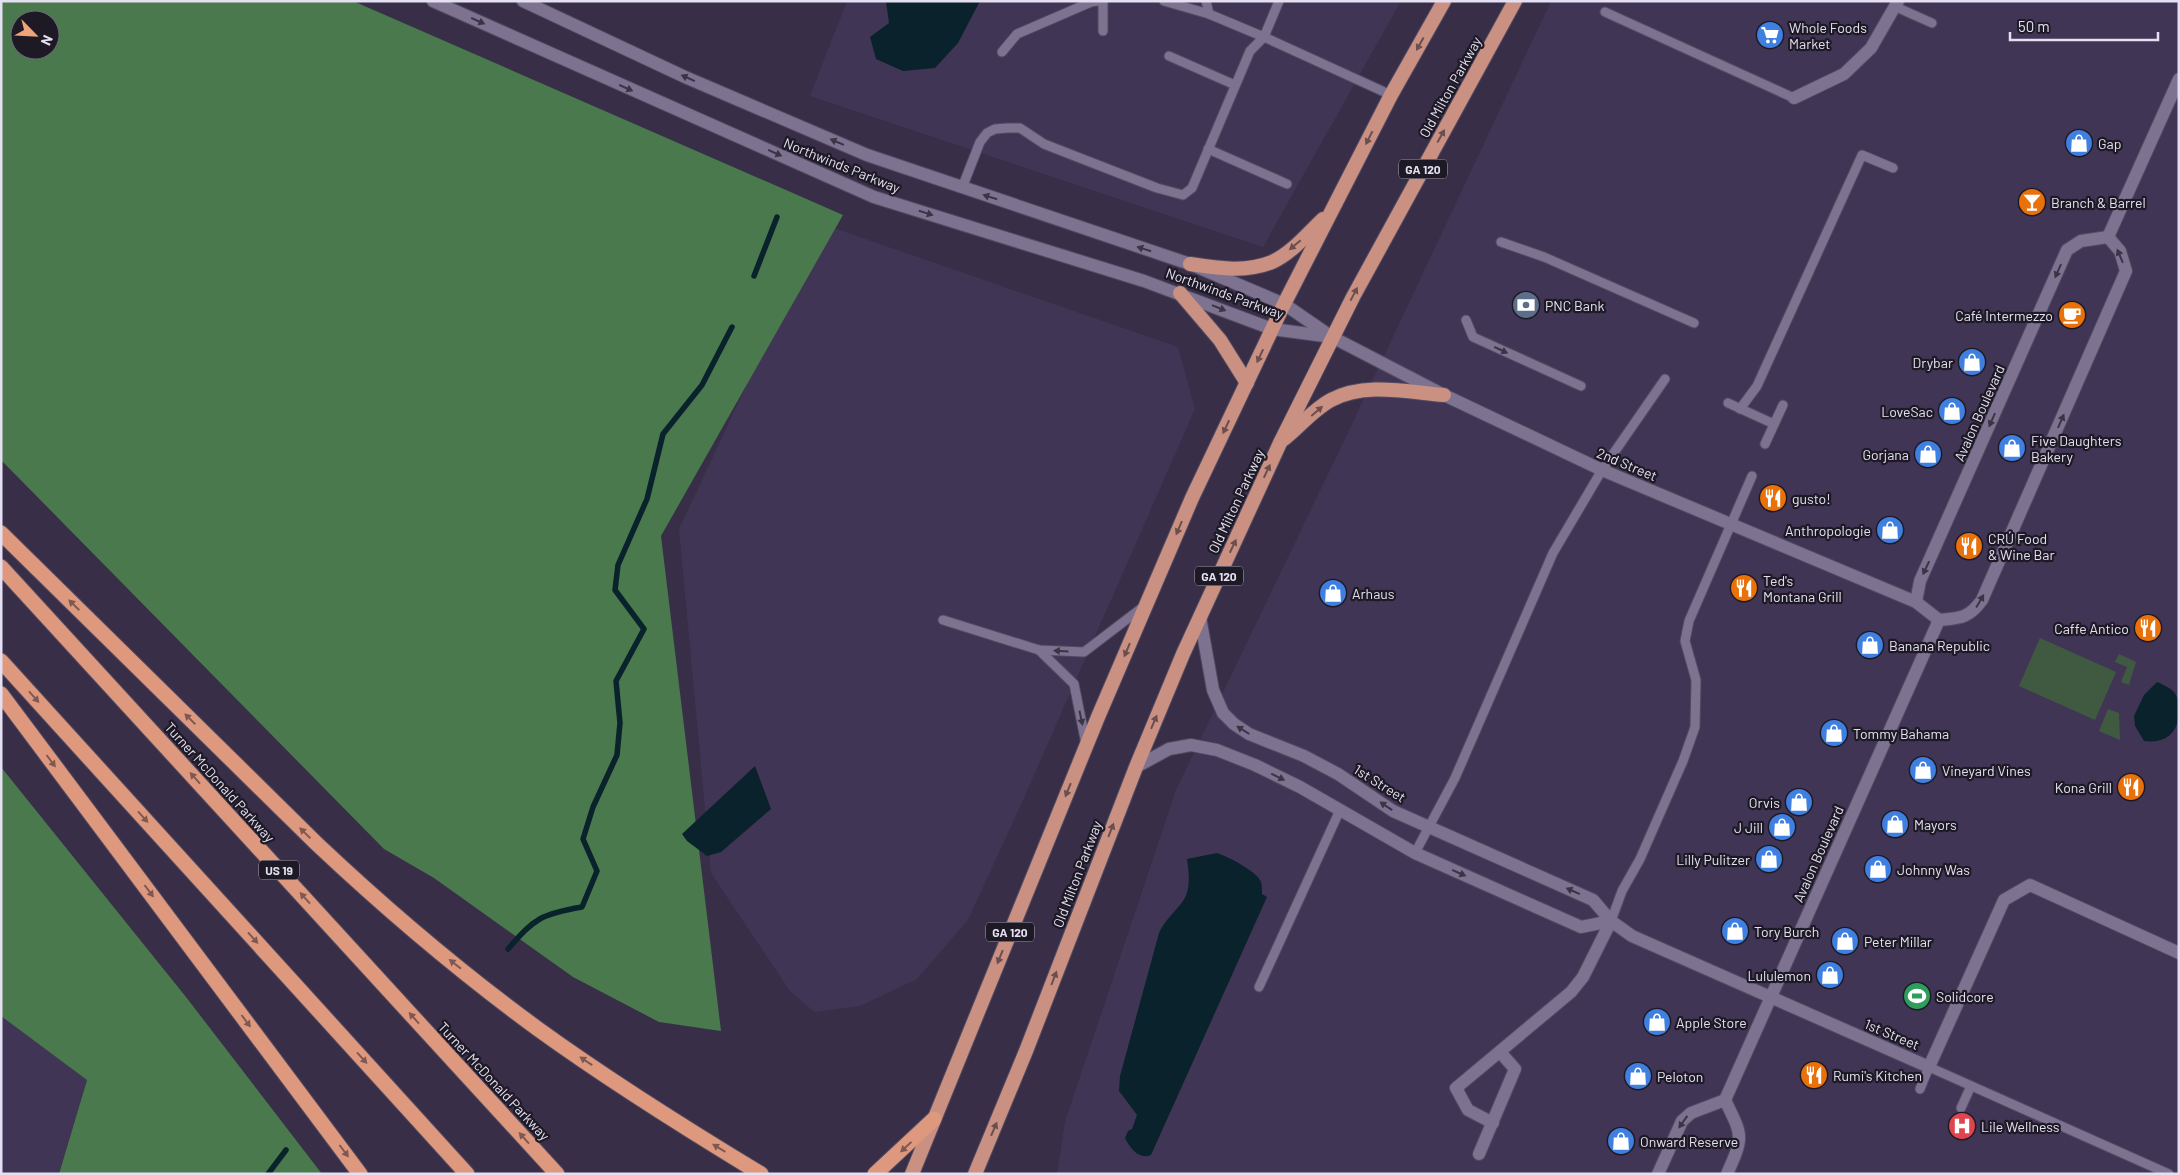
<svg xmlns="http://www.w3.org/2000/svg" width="2180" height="1175" viewBox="0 0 2180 1175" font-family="Barlow,sans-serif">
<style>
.built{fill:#413555}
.green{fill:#405a41}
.forest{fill:#49794d;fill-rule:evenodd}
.water{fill:#0a222b}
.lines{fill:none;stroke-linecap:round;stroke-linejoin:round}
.stream{stroke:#0a222b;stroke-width:5.5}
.service-casing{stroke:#524b61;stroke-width:11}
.minor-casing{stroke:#524b61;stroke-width:14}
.tertiary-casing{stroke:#524b61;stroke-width:14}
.trunk-casing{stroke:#524b61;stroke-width:16}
.motorway-casing{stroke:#524b61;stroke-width:17}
.service{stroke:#7d7391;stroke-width:9}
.minor{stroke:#7d7391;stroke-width:12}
.tertiary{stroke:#7d7391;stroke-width:12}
.trunk{stroke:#ca9081;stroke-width:14}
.motorway{stroke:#de987d;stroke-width:15}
.oneway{fill:#3a3445}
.oneway2{fill:#6b4f4e}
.oneway3{fill:#7e5851}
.labels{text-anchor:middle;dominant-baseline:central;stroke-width:4.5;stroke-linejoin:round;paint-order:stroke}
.shield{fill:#1d1925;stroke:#a9a4b4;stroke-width:1}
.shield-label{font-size:12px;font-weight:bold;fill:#e5e0f1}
.poi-label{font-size:14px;fill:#e5e0f1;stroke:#1d1925;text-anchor:start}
.street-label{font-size:14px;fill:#e5e0f1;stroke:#1d1925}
</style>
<rect width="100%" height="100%" fill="#382e48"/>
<g class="built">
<path d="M847,1H1401L1263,247L810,96Z"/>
<path d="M1551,1H2179V1174H1057L1065,1122L1176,790L1343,443Z"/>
<path d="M822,224L1178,347L1195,409L1024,798L968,920L917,979L860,1006L814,1012L790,991L711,873L679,529Z"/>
<path d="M1,1016L87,1079L59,1174H1Z"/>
</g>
<g class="green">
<path d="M2040,638L2116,672L2095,720L2019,686Z"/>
<path d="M2119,654L2136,662L2129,685L2121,682L2127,667L2115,662Z"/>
<path d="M2108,709L2119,713L2120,740L2099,731Z"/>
</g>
<g class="forest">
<path d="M1,1H353L843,215L661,536L721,1031L659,1022L573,977L434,878L384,849L1,460ZM20,20H50V50H20Z"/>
<path d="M1,767L186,997L322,1174H59L87,1080L1,1016Z"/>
</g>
<g class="water">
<path d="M886,1H980L958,43L935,68L903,71L876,59L870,37L889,23Z"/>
<path d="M2157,682C2162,684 2170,688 2174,692C2178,697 2179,704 2179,711C2179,732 2166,744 2144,741L2135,726L2134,716L2144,695Z"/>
<path d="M755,766L771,809L721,852L707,856L687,841L682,834Z"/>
<path d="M1217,853C1227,856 1258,872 1261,882C1262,885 1262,890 1262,894L1267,897L1151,1155C1139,1160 1130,1148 1125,1138L1128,1131L1132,1129L1137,1115L1119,1091L1120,1076L1159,933C1165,920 1175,912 1183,901C1191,890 1189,872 1187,859Z"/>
</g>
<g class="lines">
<g class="stream">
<path d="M754,276L777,217"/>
<path d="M508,949C535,918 541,914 582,907L597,871L583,839L593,807L617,755L620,723L616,681L644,629L615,590L618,565L647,499L663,434L702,385L732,327"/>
<path d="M268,1174L286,1150"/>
</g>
<g class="service-casing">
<g id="service">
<path d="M1164,1L1209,14L1264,37L1279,1"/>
<path d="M1206,1L1209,14"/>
<path d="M1896,7L1932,23"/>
<path d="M1605,12L1794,98"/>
<path d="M1103,31V1"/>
<path d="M1002,52L1017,34L1091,2L1098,1"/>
<path d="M1169,56L1235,85"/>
<path d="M1208,149L1287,184"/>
<path d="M962,188L980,142L987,133L995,129L1008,128H1020L1044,144L1157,188L1183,195L1192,188L1250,51L1264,37L1391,95"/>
<path d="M1501,242L1544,257L1694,323"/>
<path d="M1466,320L1473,337L1581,386"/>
<path d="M1728,403L1774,424"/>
<path d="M1740,409L1757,386L1862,155L1893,168"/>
<path d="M1765,444L1783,405"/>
<path d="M943,620L1039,650L1084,652L1143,607"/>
<path d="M1039,650L1074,684L1086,744"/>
<path d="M1415,853L1455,778L1553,553L1602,470L1665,379"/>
<path d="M1611,921L1622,891L1640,859L1683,761L1695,727L1696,680L1685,641L1689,621L1752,476"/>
<path d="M1259,987L1340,810"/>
<path d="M1920,1089L1929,1067L2169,1174"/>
<path d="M1961,1108L1971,1086"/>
</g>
</g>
<g class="minor-casing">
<g id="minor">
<path d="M1794,98L1844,74L1871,48L1898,1"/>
<path d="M2108,237L2179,79"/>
<path d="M1332,337L1444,395L1602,470L1916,602L1939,620C1961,618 1969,618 1982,600L2126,271L2120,251L2108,237"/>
<path d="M1916,602L1920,581L2067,250L2081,241L2108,237"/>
<path d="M1200,617L1213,690L1223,713L1234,724L1249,734L1304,756L1338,774L1393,811L1593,900L1611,921L1632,936L1929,1067L2004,900L2030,885L2179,953"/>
<path d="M1136,767L1169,749L1191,745L1217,750L1255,765L1300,787L1415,853L1581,927L1611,921"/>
<path d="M1725,1100C1743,1137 1744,1136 1727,1174"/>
<path d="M1493,1123L1468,1110L1456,1088L1571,992L1583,977L1611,921"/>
<path d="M1479,1154L1515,1069L1500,1052"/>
<path d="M1658,1174L1682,1121L1691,1113L1725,1100L1939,620"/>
</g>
</g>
<g class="tertiary-casing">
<g id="tertiary">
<path d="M433,1L874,197L1144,281L1272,329L1332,337"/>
<path d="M523,1L685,77L867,155L1190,264L1284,304L1329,335"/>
</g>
</g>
<g class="trunk-casing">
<g id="trunk">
<path d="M1190,264C1217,268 1246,273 1272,262C1292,253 1308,233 1323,219"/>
<path d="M1180,293L1220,340L1247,383"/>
<path d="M1284,439C1299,427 1314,409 1331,400C1365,382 1407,392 1444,395"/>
<path d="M912,1174L1098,717L1192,498L1284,304L1391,95L1444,1"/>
<path d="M975,1174L1026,1051L1136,767L1183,654L1280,443L1353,297L1515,1"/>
</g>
</g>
<g class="motorway-casing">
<g id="motorway">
<path d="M1,533L317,844C387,910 460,972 538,1029C610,1081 685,1128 761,1174"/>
<path d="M1,567L557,1174"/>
<path d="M1,661L467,1174"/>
<path d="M1,694L360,1174"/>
<path d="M875,1174L934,1119"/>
</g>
</g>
<use href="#service" class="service"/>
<use href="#minor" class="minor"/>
<use href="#tertiary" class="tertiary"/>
<use href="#trunk" class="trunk"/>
<use href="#motorway" class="motorway"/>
</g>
<defs><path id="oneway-solid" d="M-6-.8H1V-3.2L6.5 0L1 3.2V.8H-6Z" transform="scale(1.25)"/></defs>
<g class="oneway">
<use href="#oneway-solid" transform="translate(478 21) rotate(24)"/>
<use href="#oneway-solid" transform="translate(688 78) rotate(-156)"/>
<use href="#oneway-solid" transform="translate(626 88) rotate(24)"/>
<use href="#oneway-solid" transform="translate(837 142) rotate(-157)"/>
<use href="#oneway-solid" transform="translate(775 153) rotate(24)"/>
<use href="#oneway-solid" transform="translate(990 197) rotate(-162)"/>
<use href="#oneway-solid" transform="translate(926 213) rotate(17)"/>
<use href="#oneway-solid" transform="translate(1144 249) rotate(-162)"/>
<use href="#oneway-solid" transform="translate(2120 256) rotate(-113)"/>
<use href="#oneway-solid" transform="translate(2058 271) rotate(114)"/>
<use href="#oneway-solid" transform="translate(1219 308) rotate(22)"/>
<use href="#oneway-solid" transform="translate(1501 350) rotate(25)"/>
<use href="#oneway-solid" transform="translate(1992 420) rotate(114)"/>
<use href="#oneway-solid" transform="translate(2061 421) rotate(-66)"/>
<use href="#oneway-solid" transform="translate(1926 568) rotate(115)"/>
<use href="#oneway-solid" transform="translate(1980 601) rotate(-59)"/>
<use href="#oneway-solid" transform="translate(1061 651) rotate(-177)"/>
<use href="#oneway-solid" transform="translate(1081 718) rotate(78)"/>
<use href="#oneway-solid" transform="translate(1243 730) rotate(-148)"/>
<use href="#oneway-solid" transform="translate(1278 777) rotate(26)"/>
<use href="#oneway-solid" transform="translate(1386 806) rotate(-146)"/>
<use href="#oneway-solid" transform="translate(1459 873) rotate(24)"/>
<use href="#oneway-solid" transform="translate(1573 891) rotate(-156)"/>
<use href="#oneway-solid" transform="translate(1683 1122) rotate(125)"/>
</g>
<g class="oneway2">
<use href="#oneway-solid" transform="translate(1420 44) rotate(119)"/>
<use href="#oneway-solid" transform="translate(1441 136) rotate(-61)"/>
<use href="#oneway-solid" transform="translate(1369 138) rotate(117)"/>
<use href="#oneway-solid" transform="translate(1295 245) rotate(140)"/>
<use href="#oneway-solid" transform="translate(1354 294) rotate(-62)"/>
<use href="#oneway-solid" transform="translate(1260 356) rotate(115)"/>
<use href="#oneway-solid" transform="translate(1317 411) rotate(-41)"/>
<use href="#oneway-solid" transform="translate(1226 427) rotate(115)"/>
<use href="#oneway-solid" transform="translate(1267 471) rotate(-65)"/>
<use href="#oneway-solid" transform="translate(1179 528) rotate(113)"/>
<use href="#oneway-solid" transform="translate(1233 546) rotate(-65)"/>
<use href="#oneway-solid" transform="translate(1127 650) rotate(113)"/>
<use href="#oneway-solid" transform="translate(1154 722) rotate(-67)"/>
<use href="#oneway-solid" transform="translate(1068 790) rotate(112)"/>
<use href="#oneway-solid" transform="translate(1111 830) rotate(-69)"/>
<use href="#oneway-solid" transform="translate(1000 957) rotate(112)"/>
<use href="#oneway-solid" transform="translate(1054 978) rotate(-69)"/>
<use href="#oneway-solid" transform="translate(994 1129) rotate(-67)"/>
</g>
<g class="oneway3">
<use href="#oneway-solid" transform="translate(74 605) rotate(-135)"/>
<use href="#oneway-solid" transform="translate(34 697) rotate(48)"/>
<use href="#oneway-solid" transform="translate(190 719) rotate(-135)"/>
<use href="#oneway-solid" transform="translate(51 761) rotate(53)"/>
<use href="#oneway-solid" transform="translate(195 778) rotate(-132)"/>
<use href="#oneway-solid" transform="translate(143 817) rotate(48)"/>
<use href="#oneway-solid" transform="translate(305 833) rotate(-136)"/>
<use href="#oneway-solid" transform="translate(149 891) rotate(53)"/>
<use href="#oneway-solid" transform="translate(305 898) rotate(-132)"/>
<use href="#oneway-solid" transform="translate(253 938) rotate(48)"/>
<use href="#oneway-solid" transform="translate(455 964) rotate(-142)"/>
<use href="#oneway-solid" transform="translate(414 1018) rotate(-132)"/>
<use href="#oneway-solid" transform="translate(246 1021) rotate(53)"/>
<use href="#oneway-solid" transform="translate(362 1058) rotate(48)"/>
<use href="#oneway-solid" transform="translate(586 1061) rotate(-146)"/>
<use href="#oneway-solid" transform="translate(524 1138) rotate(-132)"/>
<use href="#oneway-solid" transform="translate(906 1147) rotate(137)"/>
<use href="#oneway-solid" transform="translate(719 1148) rotate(-149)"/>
<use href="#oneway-solid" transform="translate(344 1151) rotate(53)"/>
</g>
<defs>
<g id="supermarket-disc" transform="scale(1.4375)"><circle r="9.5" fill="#3f7fe0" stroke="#1d1925"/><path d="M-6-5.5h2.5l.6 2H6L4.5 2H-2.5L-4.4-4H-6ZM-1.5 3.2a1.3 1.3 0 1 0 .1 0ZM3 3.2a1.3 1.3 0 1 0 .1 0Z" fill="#fff"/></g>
<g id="shop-disc" transform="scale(1.4375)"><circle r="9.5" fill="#3f7fe0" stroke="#1d1925"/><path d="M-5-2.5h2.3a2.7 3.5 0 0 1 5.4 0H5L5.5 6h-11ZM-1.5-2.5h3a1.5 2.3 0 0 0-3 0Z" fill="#fff"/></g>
<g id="bar-disc" transform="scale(1.4375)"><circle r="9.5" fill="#e8710a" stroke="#1d1925"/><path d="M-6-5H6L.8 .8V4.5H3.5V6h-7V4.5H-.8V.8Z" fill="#fff"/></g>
<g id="bank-disc" transform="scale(1.4375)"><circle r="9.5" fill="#5c6f8a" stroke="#1d1925"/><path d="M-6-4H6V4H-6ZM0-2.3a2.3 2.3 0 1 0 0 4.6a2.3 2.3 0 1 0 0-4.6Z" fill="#fff"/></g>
<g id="cafe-disc" transform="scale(1.4375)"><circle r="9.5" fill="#e8710a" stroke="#1d1925"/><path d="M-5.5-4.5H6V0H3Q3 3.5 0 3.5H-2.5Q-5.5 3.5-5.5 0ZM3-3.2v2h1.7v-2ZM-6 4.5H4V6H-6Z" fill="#fff"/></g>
<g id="restaurant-disc" transform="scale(1.4375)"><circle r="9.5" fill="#e8710a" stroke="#1d1925"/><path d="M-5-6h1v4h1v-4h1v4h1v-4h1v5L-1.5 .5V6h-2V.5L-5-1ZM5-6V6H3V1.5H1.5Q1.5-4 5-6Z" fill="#fff"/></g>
<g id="stadium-disc" transform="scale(1.4375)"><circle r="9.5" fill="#2e9e5b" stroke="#1d1925"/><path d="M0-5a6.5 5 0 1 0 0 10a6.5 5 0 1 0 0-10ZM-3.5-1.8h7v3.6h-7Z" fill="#fff"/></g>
<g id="hospital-disc" transform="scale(1.4375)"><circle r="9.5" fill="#e0444e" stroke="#1d1925"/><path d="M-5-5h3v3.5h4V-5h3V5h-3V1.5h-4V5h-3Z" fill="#fff"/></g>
</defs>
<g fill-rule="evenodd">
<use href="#supermarket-disc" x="1770" y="35"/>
<use href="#shop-disc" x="2079" y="143"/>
<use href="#bar-disc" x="2032" y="202"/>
<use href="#bank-disc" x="1526" y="305"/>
<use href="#cafe-disc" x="2072" y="315"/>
<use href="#shop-disc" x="1972" y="362"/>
<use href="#shop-disc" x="1952" y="411"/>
<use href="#shop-disc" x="2012" y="448"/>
<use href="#shop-disc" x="1928" y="454"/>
<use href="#restaurant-disc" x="1773" y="498"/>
<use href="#shop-disc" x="1890" y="530"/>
<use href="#restaurant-disc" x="1969" y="546"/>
<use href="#restaurant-disc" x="1744" y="588"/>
<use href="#shop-disc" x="1333" y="593"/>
<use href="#restaurant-disc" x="2148" y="628"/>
<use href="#shop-disc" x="1870" y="645"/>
<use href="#shop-disc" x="1834" y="733"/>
<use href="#shop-disc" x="1923" y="770"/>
<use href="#restaurant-disc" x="2131" y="787"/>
<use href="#shop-disc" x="1799" y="802"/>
<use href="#shop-disc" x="1895" y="824"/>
<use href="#shop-disc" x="1782" y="827"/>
<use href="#shop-disc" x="1769" y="859"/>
<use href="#shop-disc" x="1878" y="869"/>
<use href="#shop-disc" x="1735" y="931"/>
<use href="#shop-disc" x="1845" y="941"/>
<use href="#shop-disc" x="1830" y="975"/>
<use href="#stadium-disc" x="1917" y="996"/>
<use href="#shop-disc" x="1657" y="1022"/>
<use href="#restaurant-disc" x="1814" y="1075"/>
<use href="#shop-disc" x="1638" y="1076"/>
<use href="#hospital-disc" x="1962" y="1126"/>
<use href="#shop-disc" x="1621" y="1141"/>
</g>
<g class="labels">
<g class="shield">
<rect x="1399" y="159.5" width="48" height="19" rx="4"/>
<rect x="1195" y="566.5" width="48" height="19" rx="4"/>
<rect x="259" y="860.5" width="40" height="19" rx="4"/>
<rect x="986" y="922.5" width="48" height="19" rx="4"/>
</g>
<g class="shield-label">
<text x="1423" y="169">GA 120</text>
<text x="1219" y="576">GA 120</text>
<text x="279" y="870">US 19</text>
<text x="1010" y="932">GA 120</text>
</g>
<g class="poi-label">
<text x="1789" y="27">Whole Foods<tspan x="1789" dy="16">Market</tspan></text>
<text x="2098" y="143">Gap</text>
<text x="2051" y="202">Branch &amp; Barrel</text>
<text x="1545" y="305">PNC Bank</text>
<text x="2053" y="315" text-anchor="end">Café Intermezzo</text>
<text x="1953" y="362" text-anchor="end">Drybar</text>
<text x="1933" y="411" text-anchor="end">LoveSac</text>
<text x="2031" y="440">Five Daughters<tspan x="2031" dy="16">Bakery</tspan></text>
<text x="1909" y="454" text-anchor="end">Gorjana</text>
<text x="1792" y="498">gusto!</text>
<text x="1871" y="530" text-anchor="end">Anthropologie</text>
<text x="1988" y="538">CRÚ Food<tspan x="1988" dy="16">&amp; Wine Bar</tspan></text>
<text x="1763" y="580">Ted's<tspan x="1763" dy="16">Montana Grill</tspan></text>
<text x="1352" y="593">Arhaus</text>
<text x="2129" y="628" text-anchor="end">Caffe Antico</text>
<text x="1889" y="645">Banana Republic</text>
<text x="1853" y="733">Tommy Bahama</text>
<text x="1942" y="770">Vineyard Vines</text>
<text x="2112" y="787" text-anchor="end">Kona Grill</text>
<text x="1780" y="802" text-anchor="end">Orvis</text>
<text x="1914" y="824">Mayors</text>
<text x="1763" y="827" text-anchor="end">J Jill</text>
<text x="1750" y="859" text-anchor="end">Lilly Pulitzer</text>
<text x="1897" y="869">Johnny Was</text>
<text x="1754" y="931">Tory Burch</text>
<text x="1864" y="941">Peter Millar</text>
<text x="1811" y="975" text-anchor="end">Lululemon</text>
<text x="1936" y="996">Solidcore</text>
<text x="1676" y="1022">Apple Store</text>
<text x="1833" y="1075">Rumi's Kitchen</text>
<text x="1657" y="1076">Peloton</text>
<text x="1981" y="1126">Lile Wellness</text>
<text x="1640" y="1141">Onward Reserve</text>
</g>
<g class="street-label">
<text transform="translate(1450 87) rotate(-61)">Old Milton Parkway</text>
<text transform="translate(842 165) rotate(22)">Northwinds Parkway</text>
<text transform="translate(1225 293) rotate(20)">Northwinds Parkway</text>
<text transform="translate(1979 413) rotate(-66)">Avalon Boulevard</text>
<text transform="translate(1627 464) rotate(23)">2nd Street</text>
<text transform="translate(1236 501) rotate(-65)">Old Milton Parkway</text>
<text transform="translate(220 782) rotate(48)">Turner McDonald Parkway</text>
<text transform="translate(1380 783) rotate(32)">1st Street</text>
<text transform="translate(1818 854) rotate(-66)">Avalon Boulevard</text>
<text transform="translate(1077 874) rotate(-69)">Old Milton Parkway</text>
<text transform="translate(1892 1034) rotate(23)">1st Street</text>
<text transform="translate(494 1081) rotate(47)">Turner McDonald Parkway</text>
</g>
</g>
<rect width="2180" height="1175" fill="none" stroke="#e5e0f1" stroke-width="5"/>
<g transform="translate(35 35) rotate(114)"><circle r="24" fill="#1d1925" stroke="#6d6977"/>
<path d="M0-4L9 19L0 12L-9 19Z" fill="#f0a378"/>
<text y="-8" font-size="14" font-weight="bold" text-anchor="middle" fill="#e5e0f1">N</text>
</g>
<path d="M2010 32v8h148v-8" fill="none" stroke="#e5e0f1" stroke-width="2.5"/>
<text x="2018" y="32" font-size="15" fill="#e5e0f1" stroke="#1d1925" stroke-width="4" paint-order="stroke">50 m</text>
</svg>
